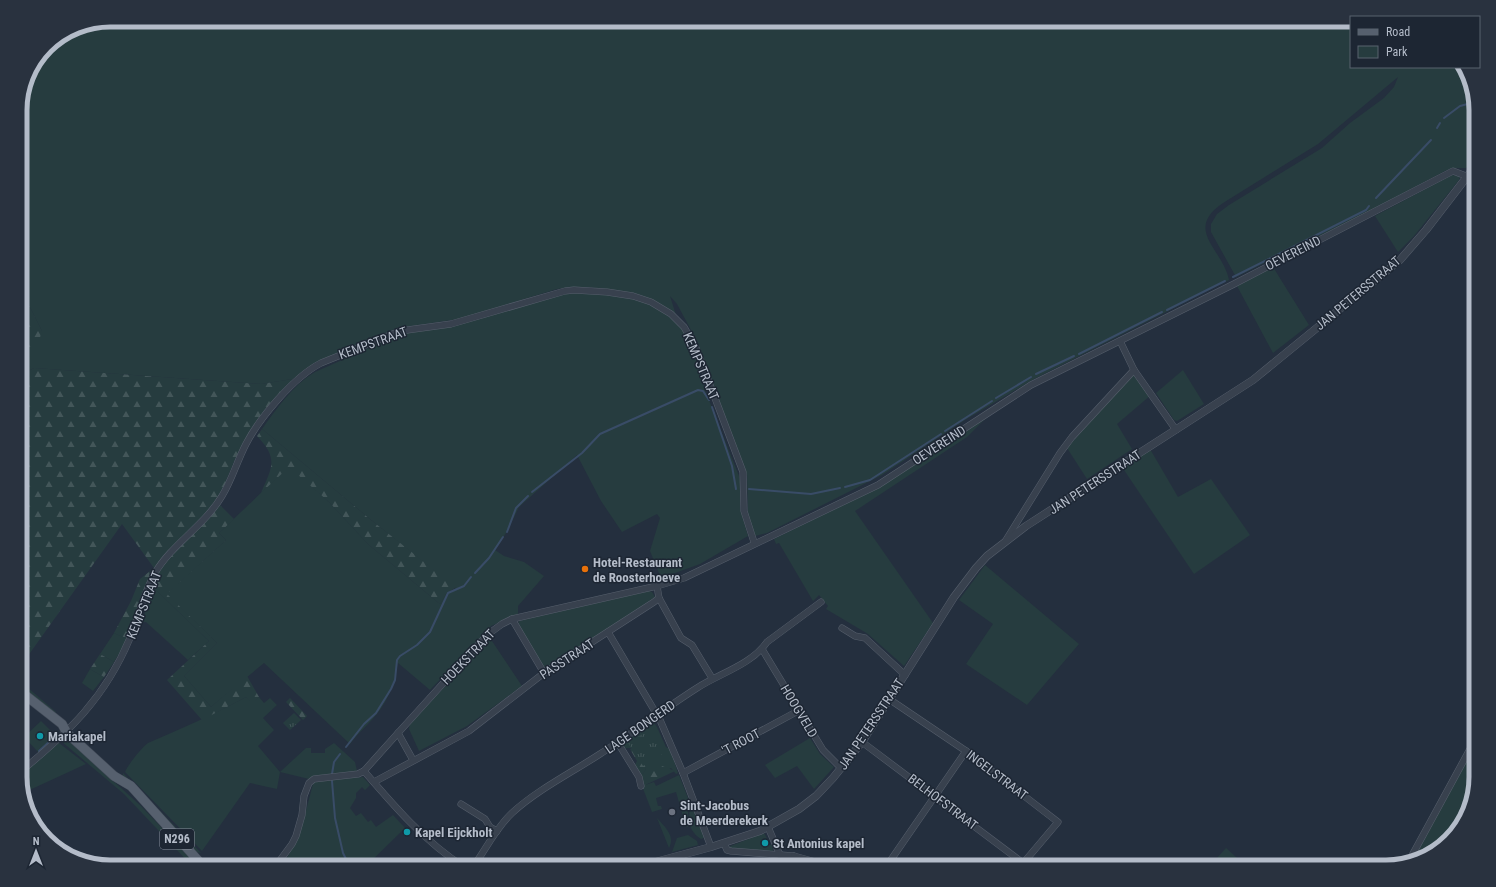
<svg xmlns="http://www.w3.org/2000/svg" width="1496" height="887" viewBox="0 0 1496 887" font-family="'Roboto Condensed',sans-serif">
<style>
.green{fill:#263c3f}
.forest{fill:url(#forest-firs)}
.park{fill:url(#park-tufts)}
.water{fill:url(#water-waves)}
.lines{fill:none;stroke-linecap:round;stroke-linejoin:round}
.stream{stroke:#394c67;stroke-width:2}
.minor-casing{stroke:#565f6c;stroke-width:7}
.tertiary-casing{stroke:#565f6c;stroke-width:8}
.primary-casing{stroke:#414a57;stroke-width:10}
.minor{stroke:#38414e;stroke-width:6}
.tertiary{stroke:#38414e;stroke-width:7}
.primary{stroke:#56606e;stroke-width:9}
.food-dot{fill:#e8710a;stroke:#1d2633;stroke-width:1.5}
.culture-dot{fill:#0f9aa8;stroke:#1d2633;stroke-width:1.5}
.worship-dot{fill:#6b7280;stroke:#1d2633;stroke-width:1.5}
.labels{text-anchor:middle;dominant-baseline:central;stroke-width:3;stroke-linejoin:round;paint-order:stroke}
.shield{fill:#1d2633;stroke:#878f9c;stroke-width:1}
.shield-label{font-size:12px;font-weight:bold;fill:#b4bcc9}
.street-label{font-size:13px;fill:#b4bcc9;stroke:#1d2633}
.poi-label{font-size:13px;font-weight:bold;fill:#b4bcc9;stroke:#1d2633;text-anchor:start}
.rim{fill:none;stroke:#b4bcc9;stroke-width:5}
</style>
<defs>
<pattern id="forest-firs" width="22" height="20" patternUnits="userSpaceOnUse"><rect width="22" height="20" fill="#263c3f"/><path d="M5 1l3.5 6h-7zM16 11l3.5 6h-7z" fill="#435659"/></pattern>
<pattern id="park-tufts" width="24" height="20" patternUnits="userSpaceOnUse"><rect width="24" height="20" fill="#263c3f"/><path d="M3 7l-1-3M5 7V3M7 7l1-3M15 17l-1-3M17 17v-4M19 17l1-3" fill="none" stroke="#435659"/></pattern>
<pattern id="water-waves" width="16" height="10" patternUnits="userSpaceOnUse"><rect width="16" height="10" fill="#394c67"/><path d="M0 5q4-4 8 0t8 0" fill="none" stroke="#53647b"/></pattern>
</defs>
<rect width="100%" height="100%" fill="#242f3e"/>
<g class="green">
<path d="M110,20H1351V67H1464L1476,105V158L1466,168H1454L1445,171L1370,211L1236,277L1211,232V224L1217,214L1229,205L1322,148L1350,123L1384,98L1394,87L1398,77L1318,144L1223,203C1183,230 1223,249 1229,280L1034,379L965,420L882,475L767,533L755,536L748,515L747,475L706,368L698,343L677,304L670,296L676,315C642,293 597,283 557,289L459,319L397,328L317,362L293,379L261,384L34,368L20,376V343L27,351L42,331L20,288V105L27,76L47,46L76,27Z"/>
<path d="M1452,175L1460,176L1459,180L1414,236L1398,252L1375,216Z"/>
<path d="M1273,267L1309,325L1273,353L1237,286Z"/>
<path d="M575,291L633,298L656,307L680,325L694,352L705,390L739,476L741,485L740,508L748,536L700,564L661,578L650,551L660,518L657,514L622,532L601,501L577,455L519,507L508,530L495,550L504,556L524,562L544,576L518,606V614L491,626L430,690L398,663C394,683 390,697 377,714C368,725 358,733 350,744L264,663L211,707L184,676L217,643L166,594L226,540L219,533L287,468L289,467L294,470L329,502L368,544L440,604L446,594L456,588L371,520L262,429C277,408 292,386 315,372L405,332L449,327Z"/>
<path d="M1183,370L1204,404L1177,421L1174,420L1156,393Z"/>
<path d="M1135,372L1151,395L1117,424L1132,449L1087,479L1067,448Z"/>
<path d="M989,415L967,437L855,511L933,623L904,666L868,634L826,609L828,606L819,595L813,601L779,543L776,544L774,539L882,486Z"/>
<path d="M1150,449L1178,497L1211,479L1250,535L1194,574L1122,467Z"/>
<path d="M985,565L1079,644L1027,705L966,664L993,624L959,600Z"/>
<path d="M153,587L209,641L188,660L146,622H142Z"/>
<path d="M649,591L652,592L655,597L558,662L544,667L518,625L519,621Z"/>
<path d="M114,633L128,639L114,662L100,654Z"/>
<path d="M490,638L522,686L467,726L419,751L409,729L410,724Z"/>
<path d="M90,669L104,677L93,691L82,683Z"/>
<path d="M20,681L56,712L54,714L20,686Z"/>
<path d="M246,697L253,703L259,697L264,703L270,698L277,705L263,718L274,730L258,746L280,772L306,748H311V753H325V749L334,743L355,762L357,771L314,776L309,779L280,772L277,789L250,783L202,851L125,772C127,766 143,746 148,743C181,729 214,714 246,697Z"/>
<path d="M41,721L51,731L56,740L39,753L24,737Z"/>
<path d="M653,722L657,727L666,747L670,749L678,773L676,774L671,768L645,785L654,782L656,786L679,775L688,798V827H686L676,792L656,798L658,806H661L662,809L652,812L642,786L641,776L646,769L633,748H625L622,744Z"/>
<path d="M810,738L820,754L834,767L814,789L797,766L775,778L765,765Z"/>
<path d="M61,741H65L71,743L141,806L199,867H193L124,794Z"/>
<path d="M59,743L86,764L23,793L20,775Z"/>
<path d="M1476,743V777L1472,791L1445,840L1431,855L1411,860Z"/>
<path d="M123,773L201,853L196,852L123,776Z"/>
<path d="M363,777L370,785L365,790L362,787L356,793V798L350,808L356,816L361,813L368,822L371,820L376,827L393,815L405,828L365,867H281C301,839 304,817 313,784L315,781Z"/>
<path d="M690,799L704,838L701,839C685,828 690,818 690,799Z"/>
<path d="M657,818C664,826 676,836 669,848Z"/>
<path d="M31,820L72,857L65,855Z"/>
<path d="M764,833L768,840L762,842L763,845H772L773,851L729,849L728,847Z"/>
<path d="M688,835L697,841L698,845L672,852L677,838Z"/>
<path d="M1226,848L1247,867H1209Z"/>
</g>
<g class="forest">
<path d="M20,288L42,331L38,344L27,351L20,343Z"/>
<path d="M34,368L261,384L293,379C259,414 229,457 220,505L234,519L219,533L226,540L167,594L217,643L184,676L211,707L247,676L259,697L253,704L246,697L202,720L167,680L209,641L153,587L156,580L154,569L149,578L128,639L114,633L131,601L140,579L154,568L122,524L20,667V376Z"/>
<path d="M262,429L371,520L456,587L446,594L440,604L368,544L329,502L289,467L261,493C272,467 279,459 257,436Z"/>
<path d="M100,654L114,662L104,677L90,669Z"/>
<path d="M290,698L307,716L303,720L286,702Z"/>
<path d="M632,748L643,760L646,769L641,776L635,765L637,761L630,749Z"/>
<path d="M655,766H662L675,771L645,785C646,777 647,770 655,766Z"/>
</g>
<g class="park">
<path d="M294,713L301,720L290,730L283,723Z"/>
<path d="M654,727L664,746L661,757L643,766L628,743Z"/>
</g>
<path class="water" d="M1472,791L1464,822L1445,840L1447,838Z"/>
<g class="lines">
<g class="stream">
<path d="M1444,118L1460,106L1475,102"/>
<path d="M1437,128L1440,123"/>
<path d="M1376,198L1431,140"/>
<path d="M1233,277L1366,210L1369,206"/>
<path d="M1167,310L1225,281"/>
<path d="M1079,354L1162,312"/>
<path d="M1036,374L1074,356"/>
<path d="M996,398L1031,377"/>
<path d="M712,407L732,466L736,489"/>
<path d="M945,431L992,401"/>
<path d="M845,487L870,480L941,434"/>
<path d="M749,489L811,494L840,488"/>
<path d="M532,492L582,453L600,434L698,390L703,391L709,400"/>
<path d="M507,532L516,508L528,496"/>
<path d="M475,573L489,558L503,537"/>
<path d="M346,747L364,724L376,713L391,689L395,680L397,660L400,656L417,645L430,632L448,593L464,586L471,577"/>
<path d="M39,751L50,741"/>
<path d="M332,774L334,762L340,754"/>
<path d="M332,781L335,818L343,853L350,867"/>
</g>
<g class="minor-casing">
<g id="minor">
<path d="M1120,341L1134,370L1176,430"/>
<path d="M1006,540L1060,453L1072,437L1134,370"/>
<path d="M659,598L681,638L692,645L712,678"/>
<path d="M512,619L544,673"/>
<path d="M842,628L855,636L865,638L905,675"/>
<path d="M608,632L660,720L683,773L711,847"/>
<path d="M762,649L823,750L841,768"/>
<path d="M889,699L966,751L1058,822L1020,867"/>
<path d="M862,742L1023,863"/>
<path d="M618,743L639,777L641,786"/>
<path d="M413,760L398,733L487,635L502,624L512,619L657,586L684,578L878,485L1031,385L1234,284L1453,171L1466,176"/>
<path d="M364,771C394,806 424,841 464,867"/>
<path d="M20,772C69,732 105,698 130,638C139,618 143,593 155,573C172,544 204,526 222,496C232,480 237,461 246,444C260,417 294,377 321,363L400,331L451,324L565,291L574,290L607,292L633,296L651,302L671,314L684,327L696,348L743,472L744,511L754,542"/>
<path d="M683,773L798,711"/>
<path d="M374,782L469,731L544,673L654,602L659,598L657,586"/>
<path d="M461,804L485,819L490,827L497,831"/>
<path d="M768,827L780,855"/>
<path d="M724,843L727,850L731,851L794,856L834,867"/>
<path d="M1409,861L1476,738"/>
<path d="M275,867L292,844L296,836L302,815L304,796L309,783L314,779L358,774L364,771L398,733"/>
<path d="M473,867C486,849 496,828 512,813C537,790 571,773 600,754C633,733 664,709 697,688C720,673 751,665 767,642L821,602"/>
<path d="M794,867V856"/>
<path d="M886,867L966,751"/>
</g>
</g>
<g class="tertiary-casing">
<path id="tertiary" d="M637,867L711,847L760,831L799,809L816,796L833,778L862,742L954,597L976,568L987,556L1026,526L1253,380L1400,260L1426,230L1476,165"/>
</g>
<g class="primary-casing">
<path id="primary" d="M20,691L62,724L67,733L114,776L131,786L204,867"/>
</g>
<use href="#minor" class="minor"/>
<use href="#tertiary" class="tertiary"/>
<use href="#primary" class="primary"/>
</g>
<circle class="food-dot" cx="585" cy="569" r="4"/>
<g class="culture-dot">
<circle cx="40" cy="736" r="4"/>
<circle cx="407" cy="832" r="4"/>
<circle cx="765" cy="843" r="4"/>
</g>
<circle class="worship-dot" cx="672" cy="812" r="4"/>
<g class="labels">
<rect class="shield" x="160" y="829" width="34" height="20" rx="3"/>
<g class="shield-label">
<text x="177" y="839">N296</text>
</g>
<g class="street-label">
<text transform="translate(1293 253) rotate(-27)">OEVEREIND</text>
<text transform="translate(1358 293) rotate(-40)">JAN PETERSSTRAAT</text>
<text transform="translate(373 343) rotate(-20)">KEMPSTRAAT</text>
<text transform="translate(701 366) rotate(67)">KEMPSTRAAT</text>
<text transform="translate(939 445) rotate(-33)">OEVEREIND</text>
<text transform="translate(1095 482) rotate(-33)">JAN PETERSSTRAAT</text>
<text transform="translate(144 605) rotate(-68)">KEMPSTRAAT</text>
<text transform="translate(468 657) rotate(-46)">HOEKSTRAAT</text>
<text transform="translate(567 659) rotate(-33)">PASSTRAAT</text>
<text transform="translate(799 711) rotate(59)">HOOGVELD</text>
<text transform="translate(871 724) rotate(-56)">JAN PETERSSTRAAT</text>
<text transform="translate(640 727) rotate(-35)">LAGE BONGERD</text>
<text transform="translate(741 742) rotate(-28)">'T ROOT</text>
<text transform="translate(997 775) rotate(37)">INGELSTRAAT</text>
<text transform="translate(943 802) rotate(37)">BELHOFSTRAAT</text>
</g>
<g class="poi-label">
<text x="593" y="562">Hotel-Restaurant<tspan x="593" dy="15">de Roosterhoeve</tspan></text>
<text x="48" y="736">Mariakapel</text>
<text x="680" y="805">Sint-Jacobus<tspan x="680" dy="15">de Meerderekerk</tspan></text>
<text x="415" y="832">Kapel Eijckholt</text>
<text x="773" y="843">St Antonius kapel</text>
</g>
</g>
<path d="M0 0H1496V887H0ZM110 27H1386A83 83 0 0 1 1469 110V777A83 83 0 0 1 1386 860H110A83 83 0 0 1 27 777V110A83 83 0 0 1 110 27Z" fill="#29323f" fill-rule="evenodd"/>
<path class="rim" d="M110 27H1386A83 83 0 0 1 1469 110V777A83 83 0 0 1 1386 860H110A83 83 0 0 1 27 777V110A83 83 0 0 1 110 27Z"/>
<rect x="1350" y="16" width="130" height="52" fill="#1d2633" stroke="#59626f"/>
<rect x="1358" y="29" width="20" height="6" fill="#56606e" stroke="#59626f"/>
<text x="1386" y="36" font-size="12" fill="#b4bcc9">Road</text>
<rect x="1358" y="46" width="20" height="12" fill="#263c3f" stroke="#59626f"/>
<text x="1386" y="56" font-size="12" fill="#b4bcc9">Park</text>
<g transform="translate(36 851)" stroke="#1d2633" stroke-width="3" paint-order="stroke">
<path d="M0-3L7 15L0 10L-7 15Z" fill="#b4bcc9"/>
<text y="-6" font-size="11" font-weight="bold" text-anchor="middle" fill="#b4bcc9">N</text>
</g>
</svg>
